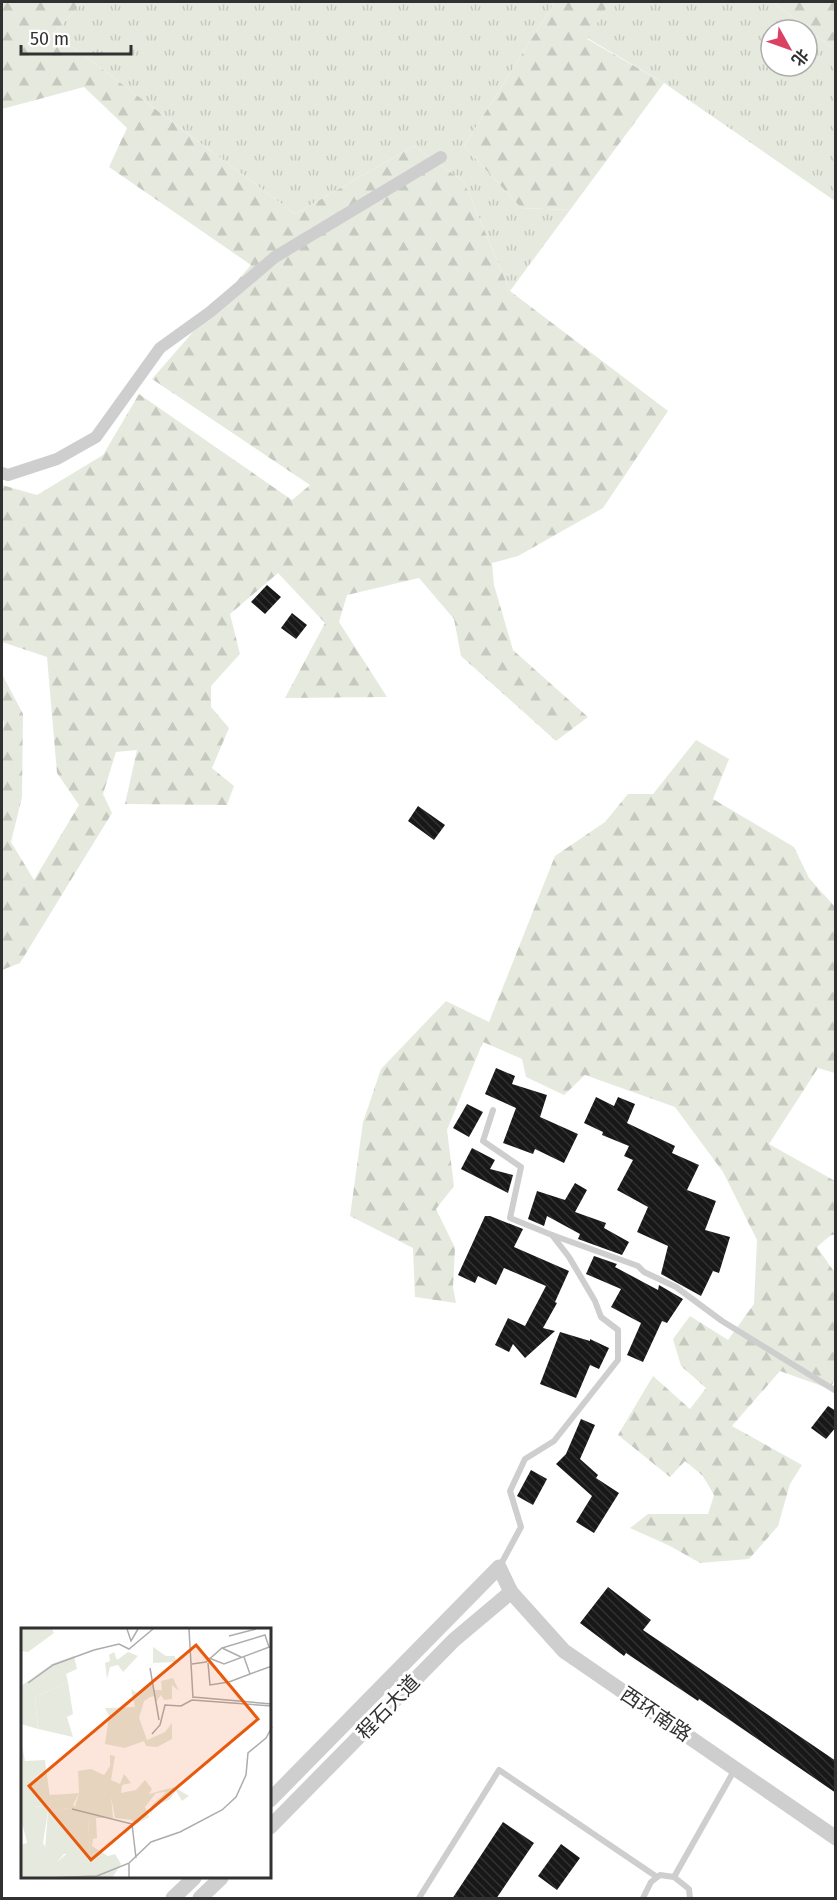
<svg xmlns="http://www.w3.org/2000/svg" width="837" height="1900" viewBox="0 0 837 1900" font-family="'Fira Sans','Noto Sans SC',sans-serif">
<style>
.grass{fill:url(#grass-tufts);fill-rule:evenodd}
.forest{fill:url(#forest-firs)}
.building{fill:url(#building-back-hatch)}
.lines{fill:none;stroke-linecap:round;stroke-linejoin:round}
.service{stroke:#cecece;stroke-width:6}
.minor{stroke:#cecece;stroke-width:12}
.tertiary{stroke:#cecece;stroke-width:15}
.labels{text-anchor:middle;dominant-baseline:central;stroke-width:6;stroke-linejoin:round;paint-order:stroke}
.street-label{font-size:20px;fill:#313131;stroke:#fff}
.inset-road{fill:none;stroke:#adadad;stroke-width:1.5}
.view{fill:#e8590c;fill-opacity:0.15;stroke:#e8590c;stroke-width:3}
.inset-edge{fill:none;stroke:#313131;stroke-width:3}
</style>
<defs>
<pattern id="grass-tufts" width="24" height="20" patternUnits="userSpaceOnUse" patternTransform="scale(1.5)"><rect width="24" height="20" fill="#e6eade"/><path d="M3 7l-1-3M5 7V3M7 7l1-3M15 17l-1-3M17 17v-4M19 17l1-3" fill="none" stroke="#c6c9bf"/></pattern>
<pattern id="forest-firs" width="22" height="20" patternUnits="userSpaceOnUse" patternTransform="scale(1.5)"><rect width="22" height="20" fill="#e6eade"/><path d="M5 1l3.5 6h-7zM16 11l3.5 6h-7z" fill="#c6c9bf"/></pattern>
<pattern id="building-back-hatch" width="6" height="6" patternUnits="userSpaceOnUse" patternTransform="scale(1.5)"><rect width="6" height="6" fill="#181818"/><path d="M-1 5l2 2M0 0l6 6M5-1l2 2" fill="none" stroke="#313131"/></pattern>
</defs>
<rect width="100%" height="100%" fill="#fff"/>
<g class="grass">
<path d="M83,2H555L464,146L521,208L570,210L510,291L464,182L414,146L295,214L54,33Z"/>
<path d="M610,2H773L835,50V201L664,83L587,38ZM771,30H807V66H771Z"/>
</g>
<g class="forest">
<path d="M2,2H83L54,33L295,214L414,146L464,182L510,291L668,411L603,508L518,556L492,563L494,585L513,650L588,717L556,741L461,656L454,619L419,578L347,595L339,622L387,697L285,698L325,623L278,573L230,614L240,654L211,686V707L229,728L212,768L234,786L227,805L125,804L137,750L116,752L103,794L112,813L20,963L2,970V744L4,722L2,718V674L23,714L22,797L11,842L34,880L79,805L57,773L47,657L2,642V485L37,495L103,455L139,394L292,500L310,485L152,379L251,265L109,167L127,128L84,87L2,109Z"/>
<path d="M555,2H610L587,39L664,83L570,210L521,208L464,146Z"/>
<path d="M773,2H835V50Z"/>
<path d="M696,740L729,759L713,799L794,847L809,878L835,907V1073L818,1068L769,1144L835,1181V1235H831L817,1247L835,1273V1379L830,1389L780,1371L732,1426L802,1465L790,1484L778,1526L749,1559L700,1563L670,1546L630,1528L648,1514H708L714,1495L703,1476L685,1461L670,1477L618,1435L653,1376L690,1409L706,1388L681,1366L673,1339L690,1316L728,1340L754,1304L757,1240L723,1172L675,1107L585,1075L564,1095L526,1077L522,1059L483,1042L447,1130L454,1186L436,1209L455,1248L453,1287L456,1303L415,1297L413,1248L350,1216L363,1122L381,1069L446,1001L489,1022L555,856L605,822L628,794H653Z"/>
</g>
<g class="building">
<path d="M267,585L281,597L265,614L251,602Z"/>
<path d="M292,613L307,625L296,639L281,628Z"/>
<path d="M418,806L445,825L434,840L408,821Z"/>
<path d="M496,1068L515,1076L512,1084L547,1095L540,1117L578,1134L564,1163L535,1149L533,1154L503,1143L516,1108L485,1094Z"/>
<path d="M596,1097L614,1106L618,1097L635,1104L627,1123L675,1146L672,1153L699,1165L687,1190L716,1201L705,1230L730,1237L719,1273L713,1271L701,1296L661,1274L668,1246L637,1232L648,1207L617,1190L633,1160L624,1156L629,1146L602,1135L603,1132L584,1123Z"/>
<path d="M467,1104L483,1112L469,1137L453,1128Z"/>
<path d="M472,1148L495,1160L490,1169L513,1175L508,1193L461,1169Z"/>
<path d="M575,1183L587,1190L575,1212L606,1223L604,1228L629,1242L622,1255L578,1239L580,1234L547,1216L544,1226L528,1219L537,1191L565,1200Z"/>
<path d="M485,1216H490L523,1229L514,1247L569,1271L555,1302L557,1303L543,1328L555,1331L525,1358L513,1344L509,1352L495,1345L508,1318L525,1326L546,1286L504,1268L496,1285L478,1276L475,1283L458,1275Z"/>
<path d="M594,1256L617,1264L615,1267L658,1290L659,1285L683,1299L667,1323L662,1321L643,1362L627,1355L641,1323L611,1307L621,1289L586,1274Z"/>
<path d="M560,1332L590,1341V1339L609,1348L599,1369L590,1365L576,1398L540,1384Z"/>
<path d="M828,1406L836,1411V1427L826,1439L811,1428Z"/>
<path d="M581,1419L595,1425L580,1459L598,1475L596,1478L619,1493L594,1533L576,1522L592,1496L556,1464L566,1454Z"/>
<path d="M531,1470L547,1479L533,1505L517,1496Z"/>
<path d="M608,1587L651,1620L643,1630L836,1761V1793L699,1699L698,1701L626,1653L624,1656L580,1623Z"/>
<path d="M503,1822L534,1843L496,1899H452Z"/>
<path d="M561,1844L580,1858L557,1890L538,1876Z"/>
</g>
<g class="lines">
<g class="service">
<path d="M493,1110L483,1141L521,1167L510,1218L552,1235L569,1257L595,1301L601,1317L618,1330V1360L554,1441L525,1459L510,1491L521,1527L500,1566"/>
<path d="M552,1235L638,1266L644,1272L676,1287L722,1321L836,1391"/>
<path d="M419,1898L499,1770L657,1877"/>
<path d="M643,1898L651,1882L660,1875L674,1877"/>
<path d="M690,1898L689,1889L674,1877L735,1769"/>
</g>
<path class="minor" d="M2,473L8,475L57,459L96,437L160,348L210,312L275,257L441,157"/>
<g class="tertiary">
<path d="M270,1800L499,1567L511,1592L564,1651L836,1838"/>
<path d="M270,1827L454,1640L511,1592"/>
<path d="M173,1898L194,1878"/>
<path d="M200,1898L221,1878"/>
</g>
</g>
<g class="labels">
<g class="street-label">
<text transform="translate(388 1707) rotate(-46)">程石大道</text>
<text transform="translate(656 1714) rotate(34)">西环南路</text>
</g>
</g>
<g transform="translate(21 1628)">
<rect width="250" height="250" fill="#fff"/>
<path d="M47,54L52,86L46,89L52,109L17,101L14,69ZM25,140L30,177L13,179L12,150ZM58,165L52,177L67,190L69,225L43,226L36,234H23L27,183L48,180L46,166Z" fill="#e6eade"/>
<path d="M0,1H31L33,5L7,24L0,23ZM132,19L145,28H154L155,34L132,35ZM93,24L96,32L107,24L117,28L102,44L97,37L89,39L86,51L84,35L89,33L88,27ZM53,28L56,41L45,46L47,54L14,69L17,101L0,96V58L31,36ZM152,50L158,63L151,57V71L143,72L140,67L135,74L134,68L129,69L123,73L118,90L126,112L144,104L151,95V111L136,119L125,118L123,113L104,120L84,116L88,88L84,80L114,79L110,61L119,67L123,58L131,56L133,62H141L140,53ZM0,112L4,133L24,132L25,140L12,150L14,179L30,177L28,167L46,166L50,170L48,180L27,183L22,215L29,227L24,234H36L51,221L69,224L67,190L52,185L58,165L57,143L70,141L83,147L89,138V127L94,128L90,152L99,156L103,146L110,155L101,157L100,165L115,162L124,152L131,161L128,166L153,159L168,168L161,173L155,163L148,172L133,178L130,188L131,177L145,164L135,165L124,179L128,189L113,197L111,192L94,190L90,169L92,190H75L76,210L72,211L71,218L87,228L94,226L100,236L91,250H0V217L6,215L0,191Z" fill="#e6eade"/>
<path class="inset-road" d="M106,1L110,13L117,1M168,1L172,70M208,8L235,1M201,20L244,7L248,19M188,30L203,36L251,18M187,35L189,57L208,54L229,46L223,29M171,36L185,34L201,20L220,29M129,40L138,92M229,46L251,38M7,55L32,37L73,22L98,16L108,21L132,1M172,69L251,76M171,72L251,78M131,106L139,97L144,77L160,78L171,72M51,181L111,196L115,230M108,235L130,214L159,204L201,182L215,169L225,147L227,125L245,110L251,99M25,250L76,248L108,235V250"/>
<path class="view" d="M175,17L237,91L70,232L8,158Z"/>
<rect width="250" height="250" class="inset-edge"/>
</g>
<rect width="837" height="1900" fill="none" stroke="#313131" stroke-width="6"/>
<g transform="translate(789 48) rotate(130)"><circle r="28" fill="#ffffff" stroke="#adadad" stroke-width="1.5"/>
<path d="M0-4.5L10 22L0 15L-10 22Z" fill="#da4263"/>
<text y="-9" font-size="16" font-weight="bold" text-anchor="middle" fill="#313131">北</text>
</g>
<path d="M21 45v9h110v-9" fill="none" stroke="#313131" stroke-width="3"/>
<text x="30" y="45" font-size="18" fill="#313131" stroke="#ffffff" stroke-width="4.5" paint-order="stroke">50 m</text>
</svg>
